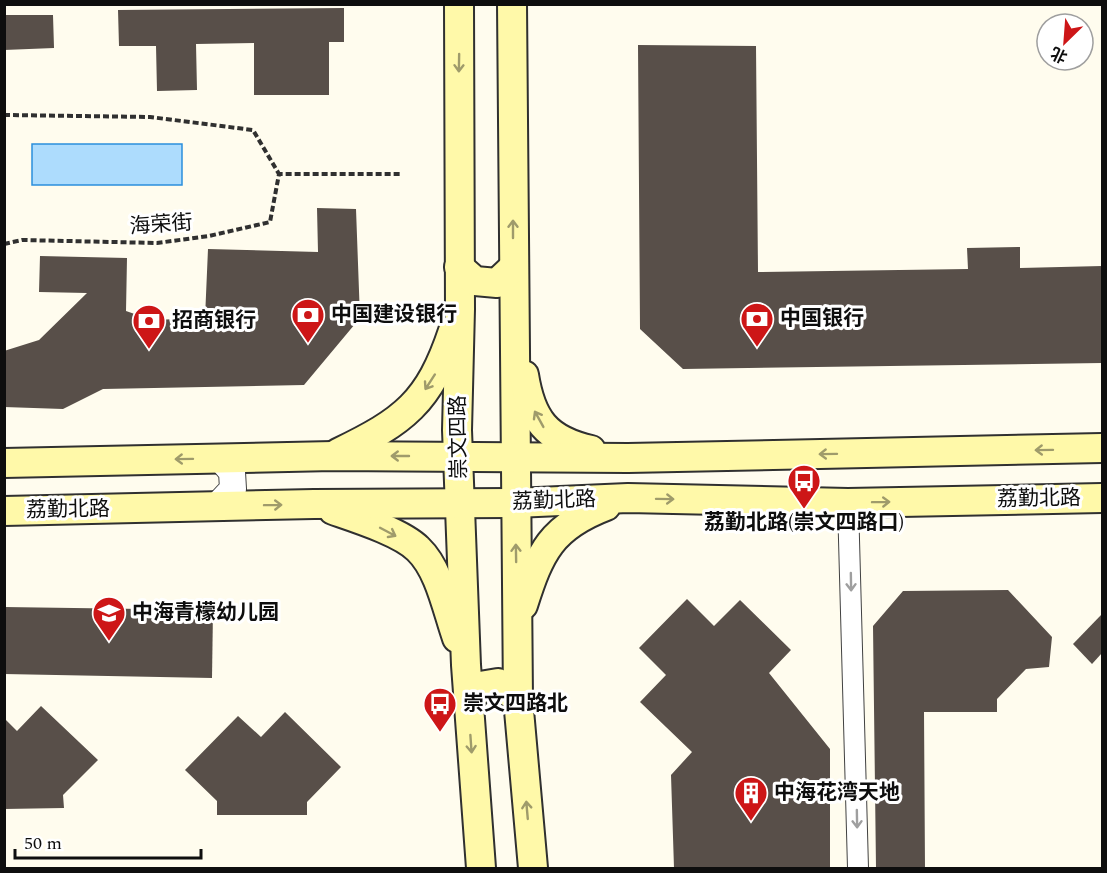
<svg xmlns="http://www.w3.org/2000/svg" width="1107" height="873" viewBox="0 0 1107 873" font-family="Spectral,'Noto Sans SC',serif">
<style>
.water{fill:#addcfd;stroke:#2b8edc;stroke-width:1.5}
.building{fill:#584f49}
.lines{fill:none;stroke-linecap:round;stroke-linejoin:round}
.minor-casing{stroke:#414141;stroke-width:22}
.tertiary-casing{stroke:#414141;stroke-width:28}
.secondary-casing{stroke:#303030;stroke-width:32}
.path{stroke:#303030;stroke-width:4;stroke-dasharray:6 3;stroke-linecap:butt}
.minor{stroke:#fff;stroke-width:20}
.tertiary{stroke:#fff;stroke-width:26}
.secondary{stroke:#fff9a9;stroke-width:28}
.oneway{stroke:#9f9b6b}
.oneway2{stroke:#9f9f9f}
.labels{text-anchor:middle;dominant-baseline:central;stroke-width:6;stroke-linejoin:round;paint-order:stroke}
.street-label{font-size:21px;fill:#0e0e0e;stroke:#fff}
.poi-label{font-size:21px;font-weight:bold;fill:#0e0e0e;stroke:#fff;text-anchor:start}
</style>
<rect width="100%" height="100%" fill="#fffcee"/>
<rect class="water" x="32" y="144" width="150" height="41"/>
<g class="building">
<path d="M344,8V42H329V95H254V43L196,44L197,90L157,91L156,46H119L118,10Z"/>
<path d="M4,15H53L54,48L4,50Z"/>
<path d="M638,45L756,46L758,272L968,269L967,248L1020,247V268L1102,266V363L683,369L640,329Z"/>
<path d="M317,208L356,209L360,318L304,385L103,389L63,409L4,407V351L39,340L87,293L39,292L40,256L127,258L126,311L152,320L205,318L208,249L318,252Z"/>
<path d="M1008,590L1052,637L1049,667L1026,669L997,699V712H924L925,868H876L873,626L903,591Z"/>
<path d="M687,599L714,626L740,600L791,650L769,673L830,749V868H674L671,775L692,752L640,702L666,675L639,648Z"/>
<path d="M4,607L213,610L212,678L4,674Z"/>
<path d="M1102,614V653L1092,664L1073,644Z"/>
<path d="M41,706L98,760L63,795L64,808L4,809V718L17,731Z"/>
<path d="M285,712L341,767L307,802V815H217V801L185,770L238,716L261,737Z"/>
</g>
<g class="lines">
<g class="minor-casing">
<path id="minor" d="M848,503L858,868"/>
</g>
<g class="tertiary-casing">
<path id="tertiary" d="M217,506L233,489L232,472L220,458"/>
</g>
<g class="secondary-casing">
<g id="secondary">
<path d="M459,4L460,309L457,430L466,665L481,868"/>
<path d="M512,4L518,699L533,868"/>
<path d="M459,267L475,281L497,283L514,267"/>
<path d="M524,375C531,419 546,440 591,450"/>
<path d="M338,453C404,421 429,403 453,331"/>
<path d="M4,463L333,456L628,458L1102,448"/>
<path d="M333,510C356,518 401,532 418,549C440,570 447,610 457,638"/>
<path d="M4,511L314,504L515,503L628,498L848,503L1102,498"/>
<path d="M523,605C540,552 551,527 606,506"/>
<path d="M468,703L480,686L498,683L518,699"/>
</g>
</g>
<g class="path">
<path d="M4,115L150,117L253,130L279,174"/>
<path d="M4,244L22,240L157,243L209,236L270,222L279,174H400"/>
</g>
<use href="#minor" class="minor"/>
<use href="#tertiary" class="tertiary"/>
<use href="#secondary" class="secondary"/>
</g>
<defs><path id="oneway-shaft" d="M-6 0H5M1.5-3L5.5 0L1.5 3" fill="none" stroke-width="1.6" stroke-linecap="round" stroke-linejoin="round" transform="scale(1.5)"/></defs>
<g class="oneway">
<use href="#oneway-shaft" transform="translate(459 63) rotate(91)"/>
<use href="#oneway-shaft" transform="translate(513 229) rotate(-90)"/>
<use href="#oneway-shaft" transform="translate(430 382) rotate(123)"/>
<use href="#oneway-shaft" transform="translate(539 419) rotate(-119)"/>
<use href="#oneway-shaft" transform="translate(1044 450) rotate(179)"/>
<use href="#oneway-shaft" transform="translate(828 454) rotate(179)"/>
<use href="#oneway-shaft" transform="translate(400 456) rotate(-180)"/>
<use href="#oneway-shaft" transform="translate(184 459) rotate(179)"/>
<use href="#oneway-shaft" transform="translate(665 499) rotate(1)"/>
<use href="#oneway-shaft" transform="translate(881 502) rotate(-1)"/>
<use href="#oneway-shaft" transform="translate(273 505) rotate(-1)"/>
<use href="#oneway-shaft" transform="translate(388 532) rotate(28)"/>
<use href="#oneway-shaft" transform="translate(516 553) rotate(-91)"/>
<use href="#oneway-shaft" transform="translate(471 744) rotate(86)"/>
<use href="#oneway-shaft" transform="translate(527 810) rotate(-95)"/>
</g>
<g class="oneway2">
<use href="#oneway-shaft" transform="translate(851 582) rotate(89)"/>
<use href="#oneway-shaft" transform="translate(857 819) rotate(89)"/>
</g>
<defs>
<g id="bank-pin" transform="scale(1.725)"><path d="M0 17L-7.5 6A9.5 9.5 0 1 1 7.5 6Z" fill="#cd1617" stroke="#fff"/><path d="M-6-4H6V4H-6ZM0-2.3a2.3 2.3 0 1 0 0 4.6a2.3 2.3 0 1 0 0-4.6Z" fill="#fff"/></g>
<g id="bus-pin" transform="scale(1.725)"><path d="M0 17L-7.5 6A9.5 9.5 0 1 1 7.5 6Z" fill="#cd1617" stroke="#fff"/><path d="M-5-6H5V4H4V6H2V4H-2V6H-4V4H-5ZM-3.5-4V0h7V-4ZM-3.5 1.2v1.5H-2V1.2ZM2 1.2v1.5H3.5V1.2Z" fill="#fff"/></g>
<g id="school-pin" transform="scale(1.725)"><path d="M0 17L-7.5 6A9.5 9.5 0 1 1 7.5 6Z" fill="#cd1617" stroke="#fff"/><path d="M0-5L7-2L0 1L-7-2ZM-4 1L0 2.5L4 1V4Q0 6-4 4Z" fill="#fff"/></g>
<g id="building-pin" transform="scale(1.725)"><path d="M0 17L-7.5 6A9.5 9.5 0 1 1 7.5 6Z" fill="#cd1617" stroke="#fff"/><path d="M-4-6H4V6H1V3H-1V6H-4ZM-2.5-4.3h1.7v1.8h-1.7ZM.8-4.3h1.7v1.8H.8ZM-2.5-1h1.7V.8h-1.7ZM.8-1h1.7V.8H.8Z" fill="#fff"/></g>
</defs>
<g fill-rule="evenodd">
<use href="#bank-pin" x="308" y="315"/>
<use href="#bank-pin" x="757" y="319"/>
<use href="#bank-pin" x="149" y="321"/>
<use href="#bus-pin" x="804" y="481"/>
<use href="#school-pin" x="109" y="613"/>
<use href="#bus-pin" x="440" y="704"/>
<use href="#building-pin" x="751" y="793"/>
</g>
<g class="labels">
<g class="street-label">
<text transform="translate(161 225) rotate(-4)">海荣街</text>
<text transform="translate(459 437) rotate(-91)">崇文四路</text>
<text transform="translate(1039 499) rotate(-1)">荔勤北路</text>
<text transform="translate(554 501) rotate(-2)">荔勤北路</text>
<text transform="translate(68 510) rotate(-1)">荔勤北路</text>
</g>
<g class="poi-label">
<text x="331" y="315">中国建设银行</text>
<text x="780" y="319">中国银行</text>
<text x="172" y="321">招商银行</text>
<text x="804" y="523" text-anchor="middle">荔勤北路(崇文四路口)</text>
<text x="132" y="613">中海青檬幼儿园</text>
<text x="463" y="704">崇文四路北</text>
<text x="774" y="793">中海花湾天地</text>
</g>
</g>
<rect width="1107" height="873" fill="none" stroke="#0e0e0e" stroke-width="12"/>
<g transform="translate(1065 42) rotate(205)"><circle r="28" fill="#ffffff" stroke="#9f9f9f" stroke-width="1.5"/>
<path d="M0-4.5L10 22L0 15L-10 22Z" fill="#cd1617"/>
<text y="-9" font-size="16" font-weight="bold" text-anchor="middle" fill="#0e0e0e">北</text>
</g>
<path d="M15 849v9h186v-9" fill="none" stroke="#0e0e0e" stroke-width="3"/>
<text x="24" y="849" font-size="18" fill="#0e0e0e" stroke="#ffffff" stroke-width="4.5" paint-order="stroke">50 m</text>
</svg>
